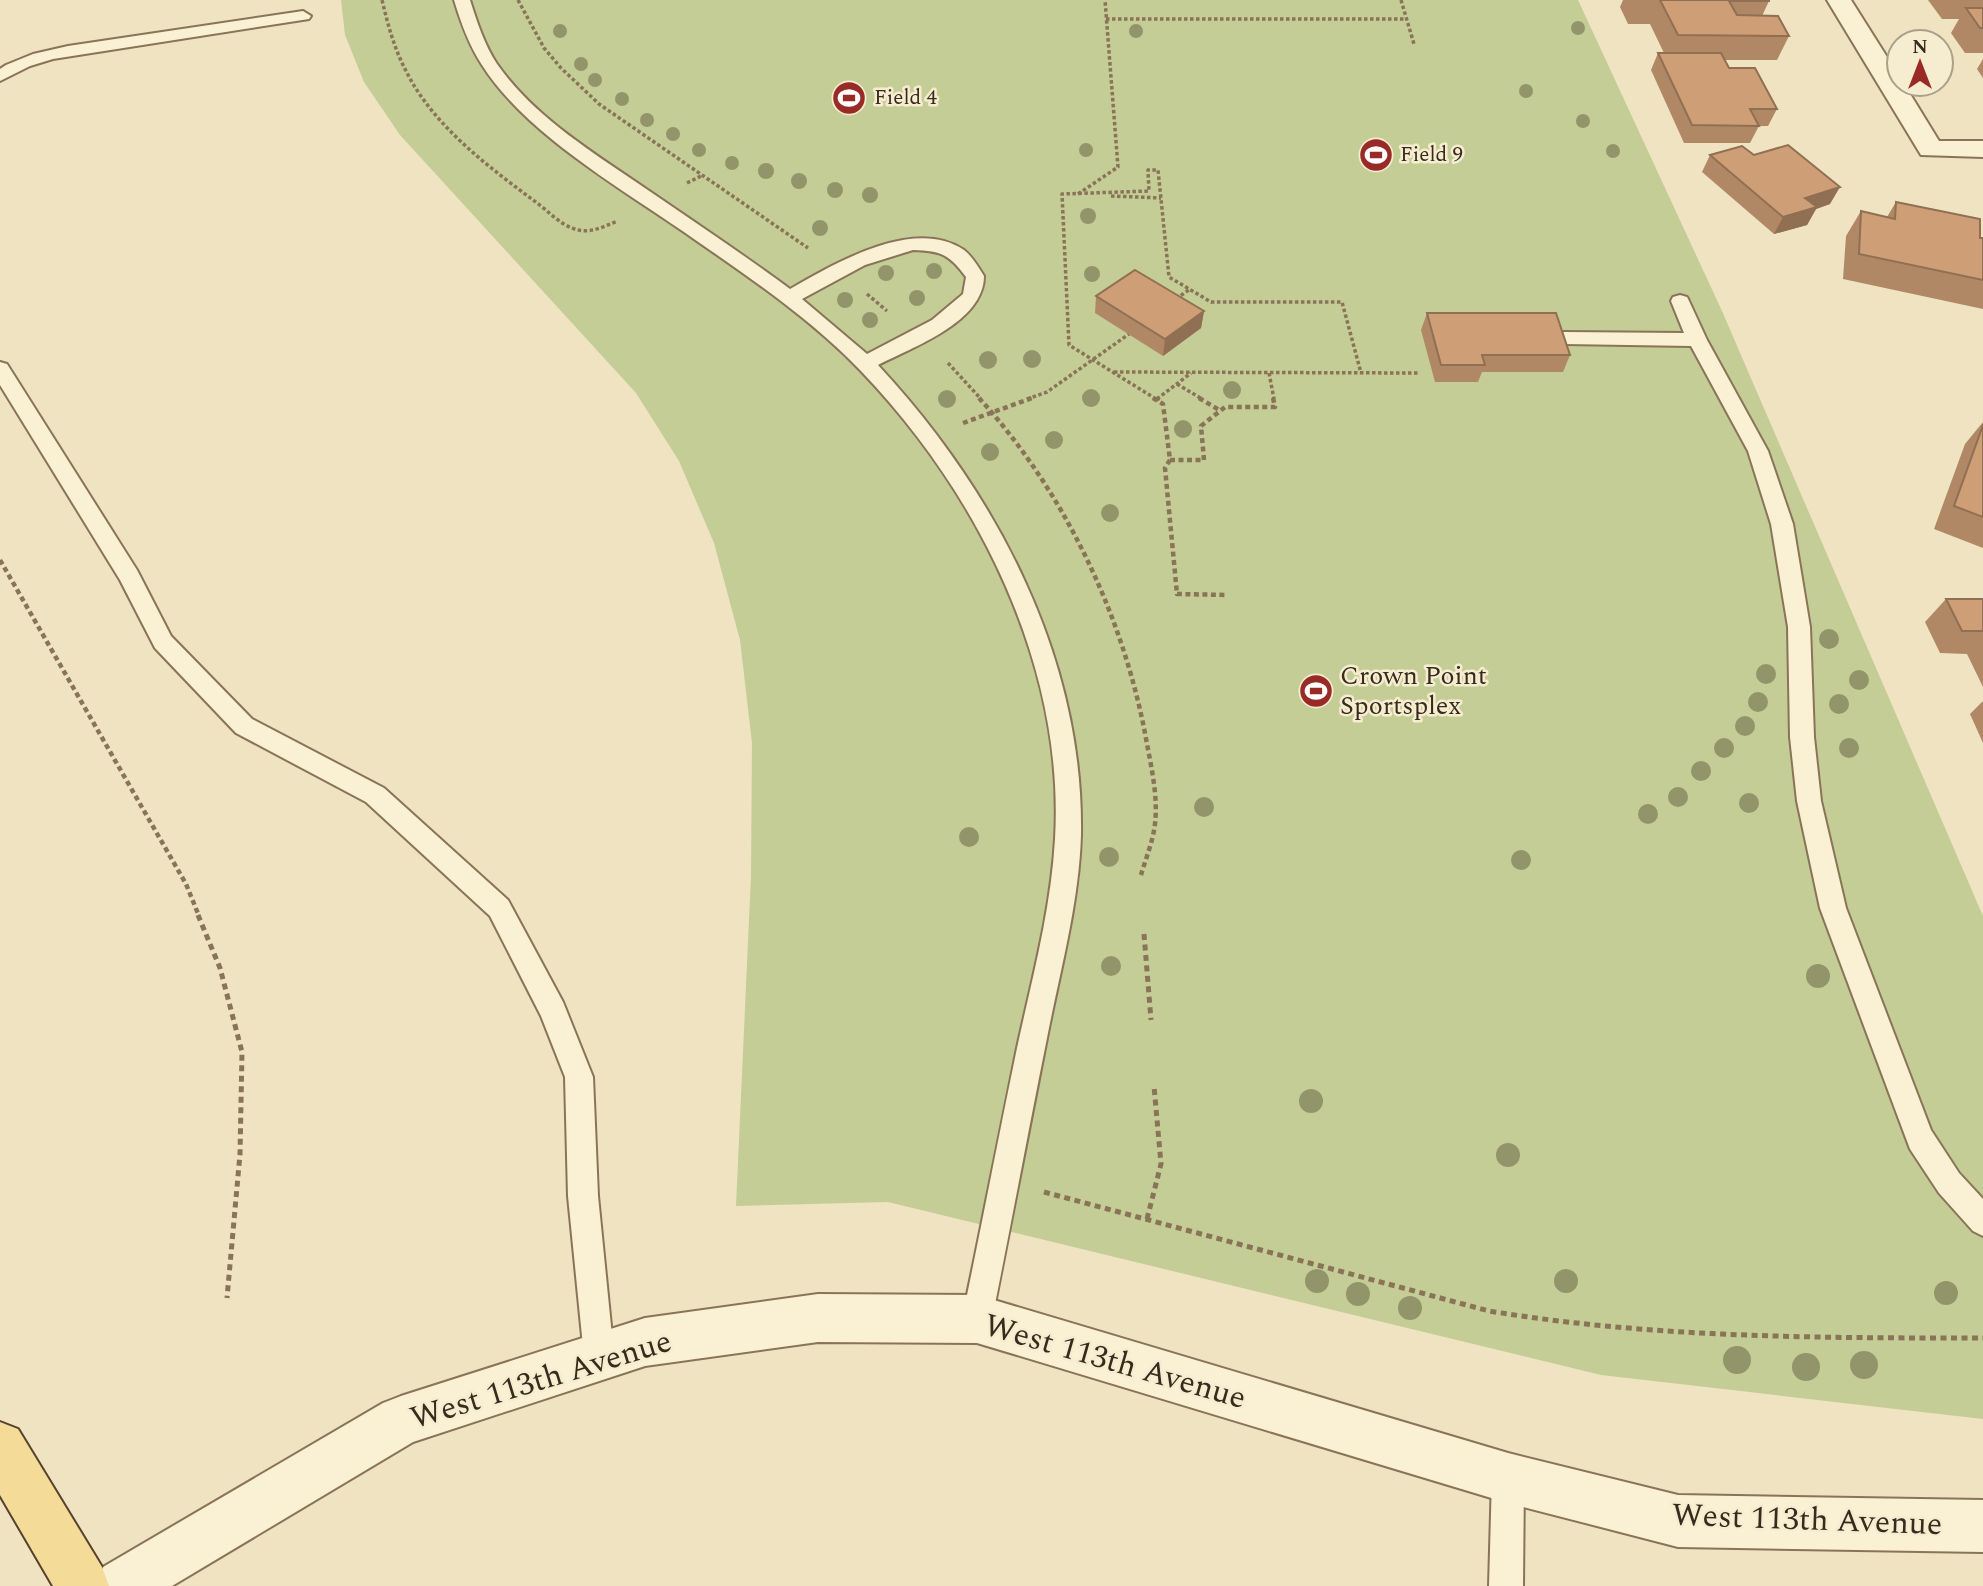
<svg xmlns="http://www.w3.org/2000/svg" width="1983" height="1586" viewBox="0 0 1983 1586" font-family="Spectral,serif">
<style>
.green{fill:#c4cd95}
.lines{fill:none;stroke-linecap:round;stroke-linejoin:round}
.service-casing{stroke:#897458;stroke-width:4}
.minor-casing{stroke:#897458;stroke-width:4}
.tertiary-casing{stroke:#897458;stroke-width:4}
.primary-casing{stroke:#56422c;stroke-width:4}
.path-far2{stroke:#897458;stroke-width:3.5;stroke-dasharray:3.5 2.5;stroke-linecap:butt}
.path-far1{stroke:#897458;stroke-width:4.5;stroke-dasharray:5 3.5;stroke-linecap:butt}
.path{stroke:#897458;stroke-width:5;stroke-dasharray:6 4.5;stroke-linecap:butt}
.service{fill:#faf0d4;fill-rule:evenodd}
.minor{fill:#faf0d4;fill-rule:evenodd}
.tertiary{fill:#faf0d4;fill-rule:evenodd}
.primary{fill:#f4db97;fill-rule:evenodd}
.tree{fill:#92956a}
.wall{fill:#b18865}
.shaded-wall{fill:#906f53}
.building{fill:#ce9e76;stroke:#906f53;stroke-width:2}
.labels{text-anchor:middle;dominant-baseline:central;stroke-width:5;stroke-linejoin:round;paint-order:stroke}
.far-poi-label{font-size:21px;fill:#382b1d;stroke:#f6edd1;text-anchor:start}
.poi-label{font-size:26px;fill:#382b1d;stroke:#f6edd1;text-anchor:start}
.near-street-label{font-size:32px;fill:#382b1d;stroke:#f6edd1}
</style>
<rect width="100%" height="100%" fill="#efe3c1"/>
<path class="green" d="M341,0H1578L1722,311L1983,916V1419L1601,1375L888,1202L736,1206L751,876L752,743L740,640L714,543L679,461L636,393L400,135L364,82L345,35Z"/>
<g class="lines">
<g class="service-casing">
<g id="service">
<path d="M454,0H470C477,22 484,44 497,64C532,114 586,148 636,182C687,217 740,252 790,289C834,264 914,216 964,250C972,256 979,268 984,276C984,322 913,347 878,365C995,491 1084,657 1081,835C1079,903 1060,971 1047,1038C1028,1132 1011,1225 992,1319L988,1330L977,1334L966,1330L962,1319C981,1229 998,1139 1017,1048C1032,979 1051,910 1055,839C1065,666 978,493 861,371C812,320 752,279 694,239C626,191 527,136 482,65C469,45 461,23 454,0ZM913,250C941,251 949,254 966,277L963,294L932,320L867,354L802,299L865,265Z"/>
<path d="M303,11L311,16L309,19L53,59L30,66L0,81V69L6,65L33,54L68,46Z"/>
<path d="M1680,295L1687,297L1689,301L1707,340L1768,451L1793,524L1810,627L1814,737L1821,801L1846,908L1931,1130L1959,1173L1983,1199V1236L1973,1231L1939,1193L1910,1149L1820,908L1797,801L1790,737L1788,627L1771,524L1748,451L1691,346L1564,344L1557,343L1554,338L1557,333L1564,332L1684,333L1671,301L1673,297Z"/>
<path d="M0,362L7,364L137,570L171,636L252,719L384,788L508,900L563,1002L593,1077L598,1196L614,1356L610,1367L599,1371L588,1367L584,1356L568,1196L565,1077L541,1016L490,916L366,802L236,733L155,648L120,580L0,385Z"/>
<path d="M1508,1462L1519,1467L1524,1478L1523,1586H1489L1492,1478L1497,1467Z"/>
</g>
</g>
<g class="minor-casing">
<path id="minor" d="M1827,0H1851L1899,76V84H1904L1939,141H1983V157L1921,155Z"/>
</g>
<g class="tertiary-casing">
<path id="tertiary" d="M818,1294L977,1295L1508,1453L1678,1495L1983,1500V1552L1678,1547L1508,1503L977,1343L818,1342L645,1366L413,1442L172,1586H96L103,1567L383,1403L401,1396L645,1318Z"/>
</g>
<g class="primary-casing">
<path id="primary" d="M0,1422L18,1429L102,1567L109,1586H53L0,1495Z"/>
</g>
<g class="path-far2">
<path d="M382,0C388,25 394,48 406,71C434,127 489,167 537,203C548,211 560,224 572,228C589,235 602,227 618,221"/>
<path d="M518,0L544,48L561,68L599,104L808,248"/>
<path d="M1401,0L1414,44"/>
<path d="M1106,19H1407"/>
<path d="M687,183L701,176"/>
<path d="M1078,194L1118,167L1105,0"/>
<path d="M1111,196L1161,198"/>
<path d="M867,294L887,311"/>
<path d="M1176,299L1190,289"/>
<path d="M948,363L981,399"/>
<path d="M1114,372L1418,373"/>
<path d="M1269,373L1274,399"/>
<path d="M1177,384L1202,399"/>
<path d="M1027,399L1047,392L1129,334"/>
<path d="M1156,399L1069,345L1062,194L1149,191L1148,170H1158L1169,277L1211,302H1342L1361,373"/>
<path d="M1157,399L1191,373"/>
</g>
<g class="path-far1">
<path d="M979,398C1065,492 1125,619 1147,744C1152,770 1158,798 1155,824C1153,841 1146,858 1141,875"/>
<path d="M1153,398L1163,404L1170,460L1165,468L1177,594L1227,595"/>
<path d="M1199,398L1221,411"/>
<path d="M1156,400L1159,398"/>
<path d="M963,423L1032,398"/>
<path d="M1170,460H1204L1201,426L1225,407H1275L1273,398"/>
<path d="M0,560L186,884L199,916"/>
</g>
<g class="path">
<path d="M198,915L220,968L242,1052L240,1154L227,1298"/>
<path d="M1144,934L1151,1020"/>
<path d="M1044,1192L1489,1311C1653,1338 1817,1338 1983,1338"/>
<path d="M1147,1219L1161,1164L1154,1086"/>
</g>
<use href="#service" class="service"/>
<use href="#minor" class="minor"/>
<use href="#tertiary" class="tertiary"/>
<use href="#primary" class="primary"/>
</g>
<g class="tree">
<circle cx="1578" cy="28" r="7"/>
<circle cx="560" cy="31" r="7"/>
<circle cx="1136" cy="31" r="7"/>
<circle cx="581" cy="64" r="7"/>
<circle cx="595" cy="80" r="7"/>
<circle cx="1526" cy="91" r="7"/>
<circle cx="622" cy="99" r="7"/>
<circle cx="647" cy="120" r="7"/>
<circle cx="1583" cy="121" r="7"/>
<circle cx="673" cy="134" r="7"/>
<circle cx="699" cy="150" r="7"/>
<circle cx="1086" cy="150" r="7"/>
<circle cx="1613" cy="151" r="7"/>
<circle cx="732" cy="163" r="7"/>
<circle cx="766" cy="171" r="8"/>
<circle cx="799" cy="181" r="8"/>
<circle cx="835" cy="190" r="8"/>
<circle cx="870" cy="195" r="8"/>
<circle cx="1088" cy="216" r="8"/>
<circle cx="820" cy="228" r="8"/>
<circle cx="934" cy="271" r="8"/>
<circle cx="886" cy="273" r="8"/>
<circle cx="1092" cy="274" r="8"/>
<circle cx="917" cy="298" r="8"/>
<circle cx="845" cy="300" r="8"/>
<circle cx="870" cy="320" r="8"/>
<circle cx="1032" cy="359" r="9"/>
<circle cx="988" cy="360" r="9"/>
<circle cx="1232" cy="390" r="9"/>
<circle cx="1091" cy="398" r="9"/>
<circle cx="947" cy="399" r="9"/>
<circle cx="1183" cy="429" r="9"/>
<circle cx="1054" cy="440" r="9"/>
<circle cx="990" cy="452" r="9"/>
<circle cx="1110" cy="513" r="9"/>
<circle cx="1829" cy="639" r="10"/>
<circle cx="1766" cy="674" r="10"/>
<circle cx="1859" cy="680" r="10"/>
<circle cx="1758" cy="702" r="10"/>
<circle cx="1839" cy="704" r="10"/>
<circle cx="1745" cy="726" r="10"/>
<circle cx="1724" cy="748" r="10"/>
<circle cx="1849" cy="748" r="10"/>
<circle cx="1701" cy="771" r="10"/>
<circle cx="1678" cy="797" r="10"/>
<circle cx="1749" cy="803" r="10"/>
<circle cx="1204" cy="807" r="10"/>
<circle cx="1648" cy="814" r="10"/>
<circle cx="969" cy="837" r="10"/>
<circle cx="1109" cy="857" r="10"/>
<circle cx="1521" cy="860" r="10"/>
<circle cx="1111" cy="966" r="10"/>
<circle cx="1818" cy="976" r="12"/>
<circle cx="1311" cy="1101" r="12"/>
<circle cx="1508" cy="1155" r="12"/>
<circle cx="1317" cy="1281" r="12"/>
<circle cx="1566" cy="1281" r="12"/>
<circle cx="1946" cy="1293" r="12"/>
<circle cx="1358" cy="1294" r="12"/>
<circle cx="1410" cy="1308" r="12"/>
<circle cx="1737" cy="1360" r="14"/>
<circle cx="1864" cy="1365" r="14"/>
<circle cx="1806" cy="1367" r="14"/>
</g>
<g class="wall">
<path d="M1623,0H1769V1L1762,16L1789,36L1777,60H1725L1729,68L1777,109L1768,126H1759L1750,143H1684L1651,70L1658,53H1664L1650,24H1628L1620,7Z"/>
<path d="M1928,0H1983V53H1965L1951,33L1959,19H1942Z"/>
<path d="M1983,59V78L1977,69Z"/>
<path d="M1710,155H1754L1830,204L1816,209L1807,225L1774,234L1702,172Z"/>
<path d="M1896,202L1983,238V309L1843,279L1846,236L1861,211L1887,217Z"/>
<path d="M1096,296L1204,311L1201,328L1163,356L1095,313Z"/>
<path d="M1427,313L1570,355L1563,372H1482L1478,382H1435L1421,330Z"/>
<path d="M1983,422V548L1934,529L1965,444Z"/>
<path d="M1946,599H1983V687L1967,654L1940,653L1925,622Z"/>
<path d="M1983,701V743L1970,714Z"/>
</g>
<g class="shaded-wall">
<path d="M1840,187L1830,204L1816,209L1807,225L1774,234L1783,217L1805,198Z"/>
<path d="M1204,311L1201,328L1163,356L1165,339Z"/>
</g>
<g class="building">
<path d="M1660,0H1769V1H1729L1737,15L1778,16L1789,36L1678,35Z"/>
<path d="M1966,8H1983V28H1980Z"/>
<path d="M1658,53H1721L1729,68H1755L1777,109H1750L1759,126L1692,125Z"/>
<path d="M1788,145L1840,187L1805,198L1817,207L1783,217L1710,155L1742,146L1754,155Z"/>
<path d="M1896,202L1980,219V238H1983V280L1859,254L1861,211L1895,219Z"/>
<path d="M1135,270L1204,311L1165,339L1096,296Z"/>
<path d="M1427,313H1556L1570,355H1482L1485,365H1441Z"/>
<path d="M1983,425V517L1954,506Z"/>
<path d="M1946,599H1983V631H1962Z"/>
</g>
<defs>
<g id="stadium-disc" transform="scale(1.75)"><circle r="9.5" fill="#992b26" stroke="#f6edd1"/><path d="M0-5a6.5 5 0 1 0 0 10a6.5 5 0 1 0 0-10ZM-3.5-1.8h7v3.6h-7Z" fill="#fff"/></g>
</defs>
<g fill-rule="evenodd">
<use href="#stadium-disc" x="849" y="98"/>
<use href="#stadium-disc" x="1376" y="155"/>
<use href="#stadium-disc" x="1316" y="691"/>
</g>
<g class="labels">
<g class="far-poi-label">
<text x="874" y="98">Field 4</text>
<text x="1400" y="155">Field 9</text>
</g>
<g class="poi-label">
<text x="1340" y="676">Crown Point<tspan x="1340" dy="30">Sportsplex</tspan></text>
</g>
<g class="near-street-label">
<text transform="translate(1115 1362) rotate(16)">West 113th Avenue</text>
<text transform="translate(541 1380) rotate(-17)">West 113th Avenue</text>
<text transform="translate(1807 1520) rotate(2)">West 113th Avenue</text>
</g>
</g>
<g transform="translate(1920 63)"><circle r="33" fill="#f6edd1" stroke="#aa9f89" stroke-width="2"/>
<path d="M0-5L12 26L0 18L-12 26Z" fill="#992b26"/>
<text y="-10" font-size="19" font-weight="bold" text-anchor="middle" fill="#382b1d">N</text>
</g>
</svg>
